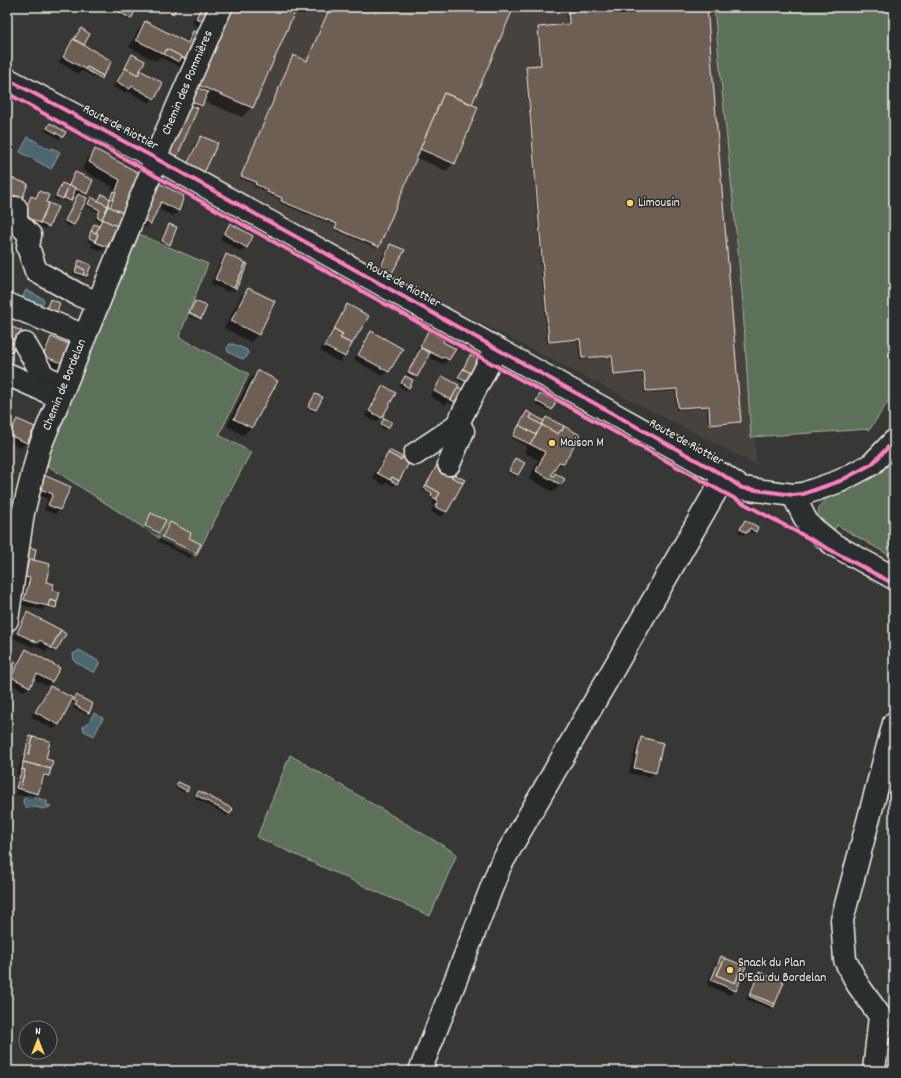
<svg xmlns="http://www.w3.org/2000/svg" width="901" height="1078" viewBox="0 0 901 1078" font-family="Dekko,sans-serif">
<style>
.built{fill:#47433e}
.green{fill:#5c705a;stroke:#a8b0a1}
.water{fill:#4c6770;stroke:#8f9ea0}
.shadow{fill:#0007}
.building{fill:#6d5f53;stroke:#f4f1e8}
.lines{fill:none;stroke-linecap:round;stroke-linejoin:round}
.minor-casing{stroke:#f4f1e8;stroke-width:25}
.minor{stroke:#2a2d2e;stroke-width:22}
.cycleway-casing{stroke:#2a2d2e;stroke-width:6}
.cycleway{stroke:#ff80c0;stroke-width:4}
.poi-dot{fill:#ffd166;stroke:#2a2d2e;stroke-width:1.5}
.labels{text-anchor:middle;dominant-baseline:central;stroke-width:3;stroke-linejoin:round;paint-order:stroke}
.street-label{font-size:13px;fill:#f4f1e8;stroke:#2a2d2e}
.poi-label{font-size:13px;fill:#f4f1e8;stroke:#2a2d2e;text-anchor:start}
</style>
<rect width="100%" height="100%" fill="#373735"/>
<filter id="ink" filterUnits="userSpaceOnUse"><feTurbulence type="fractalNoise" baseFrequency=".025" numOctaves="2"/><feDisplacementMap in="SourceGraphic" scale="8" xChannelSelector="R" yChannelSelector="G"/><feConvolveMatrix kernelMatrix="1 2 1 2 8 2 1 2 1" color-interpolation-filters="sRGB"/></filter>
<g filter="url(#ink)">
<path class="built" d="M214,7H714L757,465L436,300L422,329L144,170Z"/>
<g class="green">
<path d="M714,7H894V393L870,429L751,437L742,293Z"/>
<path d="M139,234L208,264L179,337L249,374L219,435L251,452L196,556L164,541L45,464Z"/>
<path d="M894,452V558L837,525L832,534C829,531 823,527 821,523C813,508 823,499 836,493Z"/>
<path d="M290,755L457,854L430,916L257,837Z"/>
</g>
<g class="water">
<path d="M28,137L51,150L52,148L60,152L51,169L20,152Z"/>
<path d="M26,290L42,298L44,301L42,305H39L22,298Z"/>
<path d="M230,344H233L247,350L248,354L246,358L242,359L228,352L227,348Z"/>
<path d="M79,650L100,662L94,673L74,661L73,654Z"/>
<path d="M94,713L103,718L94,736L84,731L83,727L85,724L88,723Z"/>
<path d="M28,795L47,801V806L50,805V807L43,809L35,807L27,808C22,804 21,799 28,795Z"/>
</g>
<g class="shadow">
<path d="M52,7H69L65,11L59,13L53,9Z"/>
<path d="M114,7H126L130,18L128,20L112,11Z"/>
<path d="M168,7H175L170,15L165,12Z"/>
<path d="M193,7H213L202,28L192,23L198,9Z"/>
<path d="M223,7H296L252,107L242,117L203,101L201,106L199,108L197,107L175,159L170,164Z"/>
<path d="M329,7H513L471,105L454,163L446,171L415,157L378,246L376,248L334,230L336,226L279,203L280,200L266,194L267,192L253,186L254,184L240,178L291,58L293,56L307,62Z"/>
<path d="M566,7H706L740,422L738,424L708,426L707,407L676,410L675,391L644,393L643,374L612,376L610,357L580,360L578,341L547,343L525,70L527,67L540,66L537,30L539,28L567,25Z"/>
<path d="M145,22L185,43L186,40L194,32L201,35L182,68L160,57L156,61L129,47L138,30Z"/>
<path d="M81,30L83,44L82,45L101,78L99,80L82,71L79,74L59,62L68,45L74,40Z"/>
<path d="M132,55L137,74L154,98L149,103L127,91L125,93L113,87Z"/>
<path d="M50,124L65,133L60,139L45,131Z"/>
<path d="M201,137L217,144L183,169L196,142Z"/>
<path d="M96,150L138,173L122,213L107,246L102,251L91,247L93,243L87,241L92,227L94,225L97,226L101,222L95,219L98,212L87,206L91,198L98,202L102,195L109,200L113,187L82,170L88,157Z"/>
<path d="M76,173L75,189L85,194L82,197L73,224L71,227L64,224L78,196L73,194L68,202L61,199L60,201L54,199L60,186L62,184L67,186L71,178Z"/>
<path d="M9,178L21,198L16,203L7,199V180Z"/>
<path d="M146,190L183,197L178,211L173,216L157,208L150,223L145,228L133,221Z"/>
<path d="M39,192L45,202L56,208L46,229L37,225L34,228L18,221L27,202L32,197L34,198Z"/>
<path d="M230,224L252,236L246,248L241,252L220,239L225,229Z"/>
<path d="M169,225V244L167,246L160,243Z"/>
<path d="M390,245L383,282L375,277L385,250Z"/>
<path d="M226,255L235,289L233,291L231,289L228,292L211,284L221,260Z"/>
<path d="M80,261L90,265L84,278L73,274Z"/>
<path d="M248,289L258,334L251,342L224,328L241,296Z"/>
<path d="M195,302L200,318L198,320L188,315Z"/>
<path d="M347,305L367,316L344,357L339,362L320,351L343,310Z"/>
<path d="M7,326L20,332L9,354L7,353Z"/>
<path d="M371,333L388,371L383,376L354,360L366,337Z"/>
<path d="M429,333L441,342L449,359L444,364L427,357L414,378L406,374L418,353L416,352L424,337Z"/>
<path d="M51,338L68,344L61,363L56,368L39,361L46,343Z"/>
<path d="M470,356L467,382L465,384L456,379Z"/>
<path d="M258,371L277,382L251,428L243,435L227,426L250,379Z"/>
<path d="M405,377L412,381L406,390L399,386Z"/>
<path d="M442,377L455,391L458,388L461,389L452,404L448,402L445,405L430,396L438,382Z"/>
<path d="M383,387L394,393L381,418L376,422L365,416L378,391Z"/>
<path d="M315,395L316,410L313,412L307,409Z"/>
<path d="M539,397L552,409L549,411L535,404Z"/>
<path d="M527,413L544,421L546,418L563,463L555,470H553L550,475L553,477L555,475L561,485L553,492L529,479L538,460L524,452L527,446L512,438Z"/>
<path d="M384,419L387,428L385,430L379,426Z"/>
<path d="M17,420L33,427L26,443L21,448L7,441V437L12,425Z"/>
<path d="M390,451L408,461L394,486L387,482L384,485L372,478L383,459Z"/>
<path d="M515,459L518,475L515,477L507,473Z"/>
<path d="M437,466L446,512L442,517L431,512L434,505L432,504L434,501L430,498L431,495L422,490L432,471Z"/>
<path d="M32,478L69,487L60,509L55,514L44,510L48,499L30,491Z"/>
<path d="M151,515L159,533L156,535L144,529Z"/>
<path d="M745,521L755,531L753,533L747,530L744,535L738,532Z"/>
<path d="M170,523L188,539L199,544L195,553L190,558L158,542L165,528Z"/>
<path d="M22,550L33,559L31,561L51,591L55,607L53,609L45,607L43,610L20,605L26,583L20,581L24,565L28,561L20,560Z"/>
<path d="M28,614L56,650L54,652L48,649L46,652L35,645L33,647L13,638L23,619Z"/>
<path d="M27,650L52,681L47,686L33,679L29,686L24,691L7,682L22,655Z"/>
<path d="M50,687L73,699L76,696L88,712L86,714L73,708L75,704L70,702L58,725L53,729L31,717L45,692Z"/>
<path d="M29,737L45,760L48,775L43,780H41L37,793L32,798L16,794L17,791L15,790L19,774H17L21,760L23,757L27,739Z"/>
<path d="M642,738L655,772L650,777L629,773L637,743Z"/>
<path d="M176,785L187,790L184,792L175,788Z"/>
<path d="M197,794L229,813L227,816L195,798Z"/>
<path d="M721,957L735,991L730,995L707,985L716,962Z"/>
<path d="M760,973L783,983L773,1007L771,1009L746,999L755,978Z"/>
</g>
<g class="building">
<path d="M115,7H128L135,11L131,19L114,9Z"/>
<path d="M168,7H177L173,14L166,9Z"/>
<path d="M201,7H214L208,23L196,18Z"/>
<path d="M228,7H297L253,108L196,84Z"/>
<path d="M330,7H514L472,104L444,93L379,247L335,228L337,224L281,201L282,198L267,192L268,190L255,184L256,182L241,176L293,55L307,61Z"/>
<path d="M568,7H707L741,422L710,425L709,406L678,408L677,389L646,391L644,372L614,375L612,356L582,358L580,339L549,342L526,66L541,65L538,27L569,24Z"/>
<path d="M145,21L188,43L193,31L203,35L191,62L167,49L164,54L136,40Z"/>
<path d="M81,28L90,34L84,45L74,39Z"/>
<path d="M73,39L112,61L103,76L87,67L85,69L63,57Z"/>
<path d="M167,49L182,57L179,62L164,54Z"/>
<path d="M132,54L145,61L138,75L125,68Z"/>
<path d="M87,67L103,76L102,79L85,69Z"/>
<path d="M125,68L138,75L140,70L163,83L155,99L132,86L130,89L117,82Z"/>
<path d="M193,86L208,92L202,106L187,100Z"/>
<path d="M444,93L478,107L455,164L420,149Z"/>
<path d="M183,102L198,108L176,159L161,152Z"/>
<path d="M50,123L66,132L63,137L47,128Z"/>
<path d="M201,136L218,143L204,173L187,164Z"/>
<path d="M95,149L139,173L123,213L110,207L120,180L89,162Z"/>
<path d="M75,172L93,180L87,194L69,185Z"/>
<path d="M9,177L28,184L22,199L7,192V181Z"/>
<path d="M157,182L184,196L179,211L161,202L151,224L137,216Z"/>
<path d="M62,183L69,186L63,199L56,196Z"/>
<path d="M69,185L76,188L71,201L64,198Z"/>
<path d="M39,191L49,195L46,202L49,203L40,223L23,216L31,196L36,198Z"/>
<path d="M113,191L116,192L113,200L110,199Z"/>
<path d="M78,194L87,198L74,225L65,221Z"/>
<path d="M102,194L110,199L108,206L98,201Z"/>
<path d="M91,197L108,206L102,219L97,217L100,210L88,204Z"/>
<path d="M49,203L58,207L49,227L40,223Z"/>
<path d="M108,206L127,215L126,214L117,226L102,219Z"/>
<path d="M102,219L117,226L107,247L95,242L98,234L96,233Z"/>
<path d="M230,223L253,236L247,248L224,234Z"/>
<path d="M94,224L99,226L96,233L91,231Z"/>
<path d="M169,224L177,227L170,245L162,241Z"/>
<path d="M91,231L98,234L95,241L89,238Z"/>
<path d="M390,244L405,250L389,278L379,272Z"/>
<path d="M226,254L246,263L234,288L215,279Z"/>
<path d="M79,260L91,265L87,276L83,275L85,270L77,266Z"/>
<path d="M246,263L248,264L236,289L234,288Z"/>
<path d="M77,266L85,270L83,275L75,272Z"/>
<path d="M248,288L275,301L259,335L231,321Z"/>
<path d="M50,299L60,303L56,315L45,312Z"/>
<path d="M195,301L207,306L201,319L189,313Z"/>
<path d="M347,304L369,316L352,344L340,338L343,334L334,329Z"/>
<path d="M7,325L22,331L18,340L11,338L7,348Z"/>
<path d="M334,329L343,334L340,338L352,344L345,357L324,346Z"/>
<path d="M371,331L403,349L389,372L358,355Z"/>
<path d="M428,331L444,340L443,342L456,349L449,360L444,357L442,358L420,347Z"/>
<path d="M51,337L69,344L62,363L43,356Z"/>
<path d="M11,338L17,340L12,352L7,350Z"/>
<path d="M421,348L430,353L417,377L408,372Z"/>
<path d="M470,355L480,360L473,374L463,369Z"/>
<path d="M463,369L473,374L468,383L458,377Z"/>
<path d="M258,370L278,381L252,428L234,419Z"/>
<path d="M405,376L413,380L409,388L401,383Z"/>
<path d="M442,376L459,385L451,400L434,391Z"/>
<path d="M383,385L396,393L382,418L369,411Z"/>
<path d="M458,387L462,389L455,402L451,400Z"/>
<path d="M315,394L323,397L316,410L308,407Z"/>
<path d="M540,394L556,402L552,410L536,401Z"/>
<path d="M527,411L532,414L530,418L542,425L536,435L519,425Z"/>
<path d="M532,414L544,421L542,425L530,418Z"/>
<path d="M546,417L564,426L562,431L561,430L558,434L542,425Z"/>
<path d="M384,418L392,422L388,428L381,424Z"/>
<path d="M17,419L35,427L27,443L9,435Z"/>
<path d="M519,425L536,435L530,444L513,436Z"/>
<path d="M542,425L558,434L561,430L562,431L564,426L580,435L564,463L559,462L551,475L554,476L555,473L565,479L561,485L536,471L545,452L530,444Z"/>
<path d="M389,450L402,457L401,460L388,453Z"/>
<path d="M388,453L401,460L402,457L410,461L399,481L392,477L390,480L377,473Z"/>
<path d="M515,458L525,463L518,475L509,471Z"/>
<path d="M437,465L451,473L450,476L463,483L447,512L435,507L438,500L436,499L440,493L426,485Z"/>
<path d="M37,472L71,487L60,510L48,505L53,494L35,487Z"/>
<path d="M451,473L465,480L463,483L450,476Z"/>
<path d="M392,477L399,481L397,484L390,480Z"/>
<path d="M426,485L440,493L436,499L431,496L432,493L424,488Z"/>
<path d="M151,513L166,520L159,533L145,526Z"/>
<path d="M745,520L758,527L756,532L750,528L747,533L740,529Z"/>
<path d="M170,522L191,533L189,538L201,544L196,553L162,537Z"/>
<path d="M24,546L36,549L34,560L22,558Z"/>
<path d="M29,559L50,564L46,582L54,584L52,590L60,592L57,602L50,600L48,606L24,600L30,578L25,577Z"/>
<path d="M50,600L57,602L56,608L48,606Z"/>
<path d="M27,612L61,630L51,648L40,640L38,643L17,633Z"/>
<path d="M61,630L66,634L56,651L51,648Z"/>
<path d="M26,649L60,668L52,682L37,674L30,687L11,677Z"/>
<path d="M8,657L16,662L10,676H7Z"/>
<path d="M50,686L73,698L59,725L35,712Z"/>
<path d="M76,695L93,704L89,713L75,705L77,702L73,700Z"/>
<path d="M29,736L33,737L29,755L25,754Z"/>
<path d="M33,737L50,741L46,759L53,761L51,769L23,762L25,754L29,755Z"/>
<path d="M641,737L663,743L656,773L634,768Z"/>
<path d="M23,762L51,769L49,776L44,775L38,794L20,789L25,770L22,769Z"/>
<path d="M22,769L25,770L20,789L16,788Z"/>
<path d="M178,782L189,787L187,791L176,785Z"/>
<path d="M199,791L233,809L230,814L196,795Z"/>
<path d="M721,956L725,958L717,975L735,983L742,965L746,966L736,991L711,980Z"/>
<path d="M725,958L742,965L735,983L717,975Z"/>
<path d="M759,972L784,982L775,1004L750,994Z"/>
<path d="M750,994L775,1004L774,1007L749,996Z"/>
</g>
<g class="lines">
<g class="minor-casing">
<g id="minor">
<path d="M7,79L155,158L723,475L742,488L793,495L803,494L840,481L872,464L894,441"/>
<path d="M16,208V221L30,235L28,247L36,271L79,295L98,303"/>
<path d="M7,304L85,336"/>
<path d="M25,344L43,375L64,387"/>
<path d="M7,374L59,397"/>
<path d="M415,454L451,430L458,423L496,349"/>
<path d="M449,464L463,431L458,423"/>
<path d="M793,495L808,524L834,545L894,578"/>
<path d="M7,620L23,513L39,449L151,173L155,158L221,7"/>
<path d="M420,1071L500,866L717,489L723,475"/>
<path d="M874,1071L880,1016L858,985L845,960L842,920L894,723"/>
</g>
</g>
<use href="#minor" class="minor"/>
<g class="cycleway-casing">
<g id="cycleway">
<path d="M7,79L155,158L723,475L742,488L793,495L803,494L840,481L872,464L894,441"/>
<path d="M7,93L717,489L894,584"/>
</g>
</g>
<use href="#cycleway" class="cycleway"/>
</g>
</g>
<g class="poi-dot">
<circle cx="630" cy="203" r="4"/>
<circle cx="552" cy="443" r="4"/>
<circle cx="730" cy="970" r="4"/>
</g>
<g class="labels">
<g class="street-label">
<text transform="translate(188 83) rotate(-67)">Chemin des Pommières</text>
<text transform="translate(120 128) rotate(28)">Route de Riottier</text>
<text transform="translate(403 285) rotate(29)">Route de Riottier</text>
<text transform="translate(65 385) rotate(-68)">Chemin de Bordelan</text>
<text transform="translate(686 443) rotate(29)">Route de Riottier</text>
</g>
<g class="poi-label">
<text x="638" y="203">Limousin</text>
<text x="560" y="443">Maison M</text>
<text x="738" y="963">Snack du Plan<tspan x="738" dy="15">D'Eau du Bordelan</tspan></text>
</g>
</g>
<rect width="901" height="1078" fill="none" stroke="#2a2d2e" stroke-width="24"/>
<rect x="12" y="12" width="877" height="1054" fill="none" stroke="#f4f1e8" stroke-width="1.5" filter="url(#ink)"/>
<g transform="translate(38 1040)"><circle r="19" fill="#2a2d2e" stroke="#7b7b78"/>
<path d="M0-3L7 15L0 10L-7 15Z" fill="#ffd166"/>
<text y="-6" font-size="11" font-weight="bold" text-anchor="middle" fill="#f4f1e8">N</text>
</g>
</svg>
